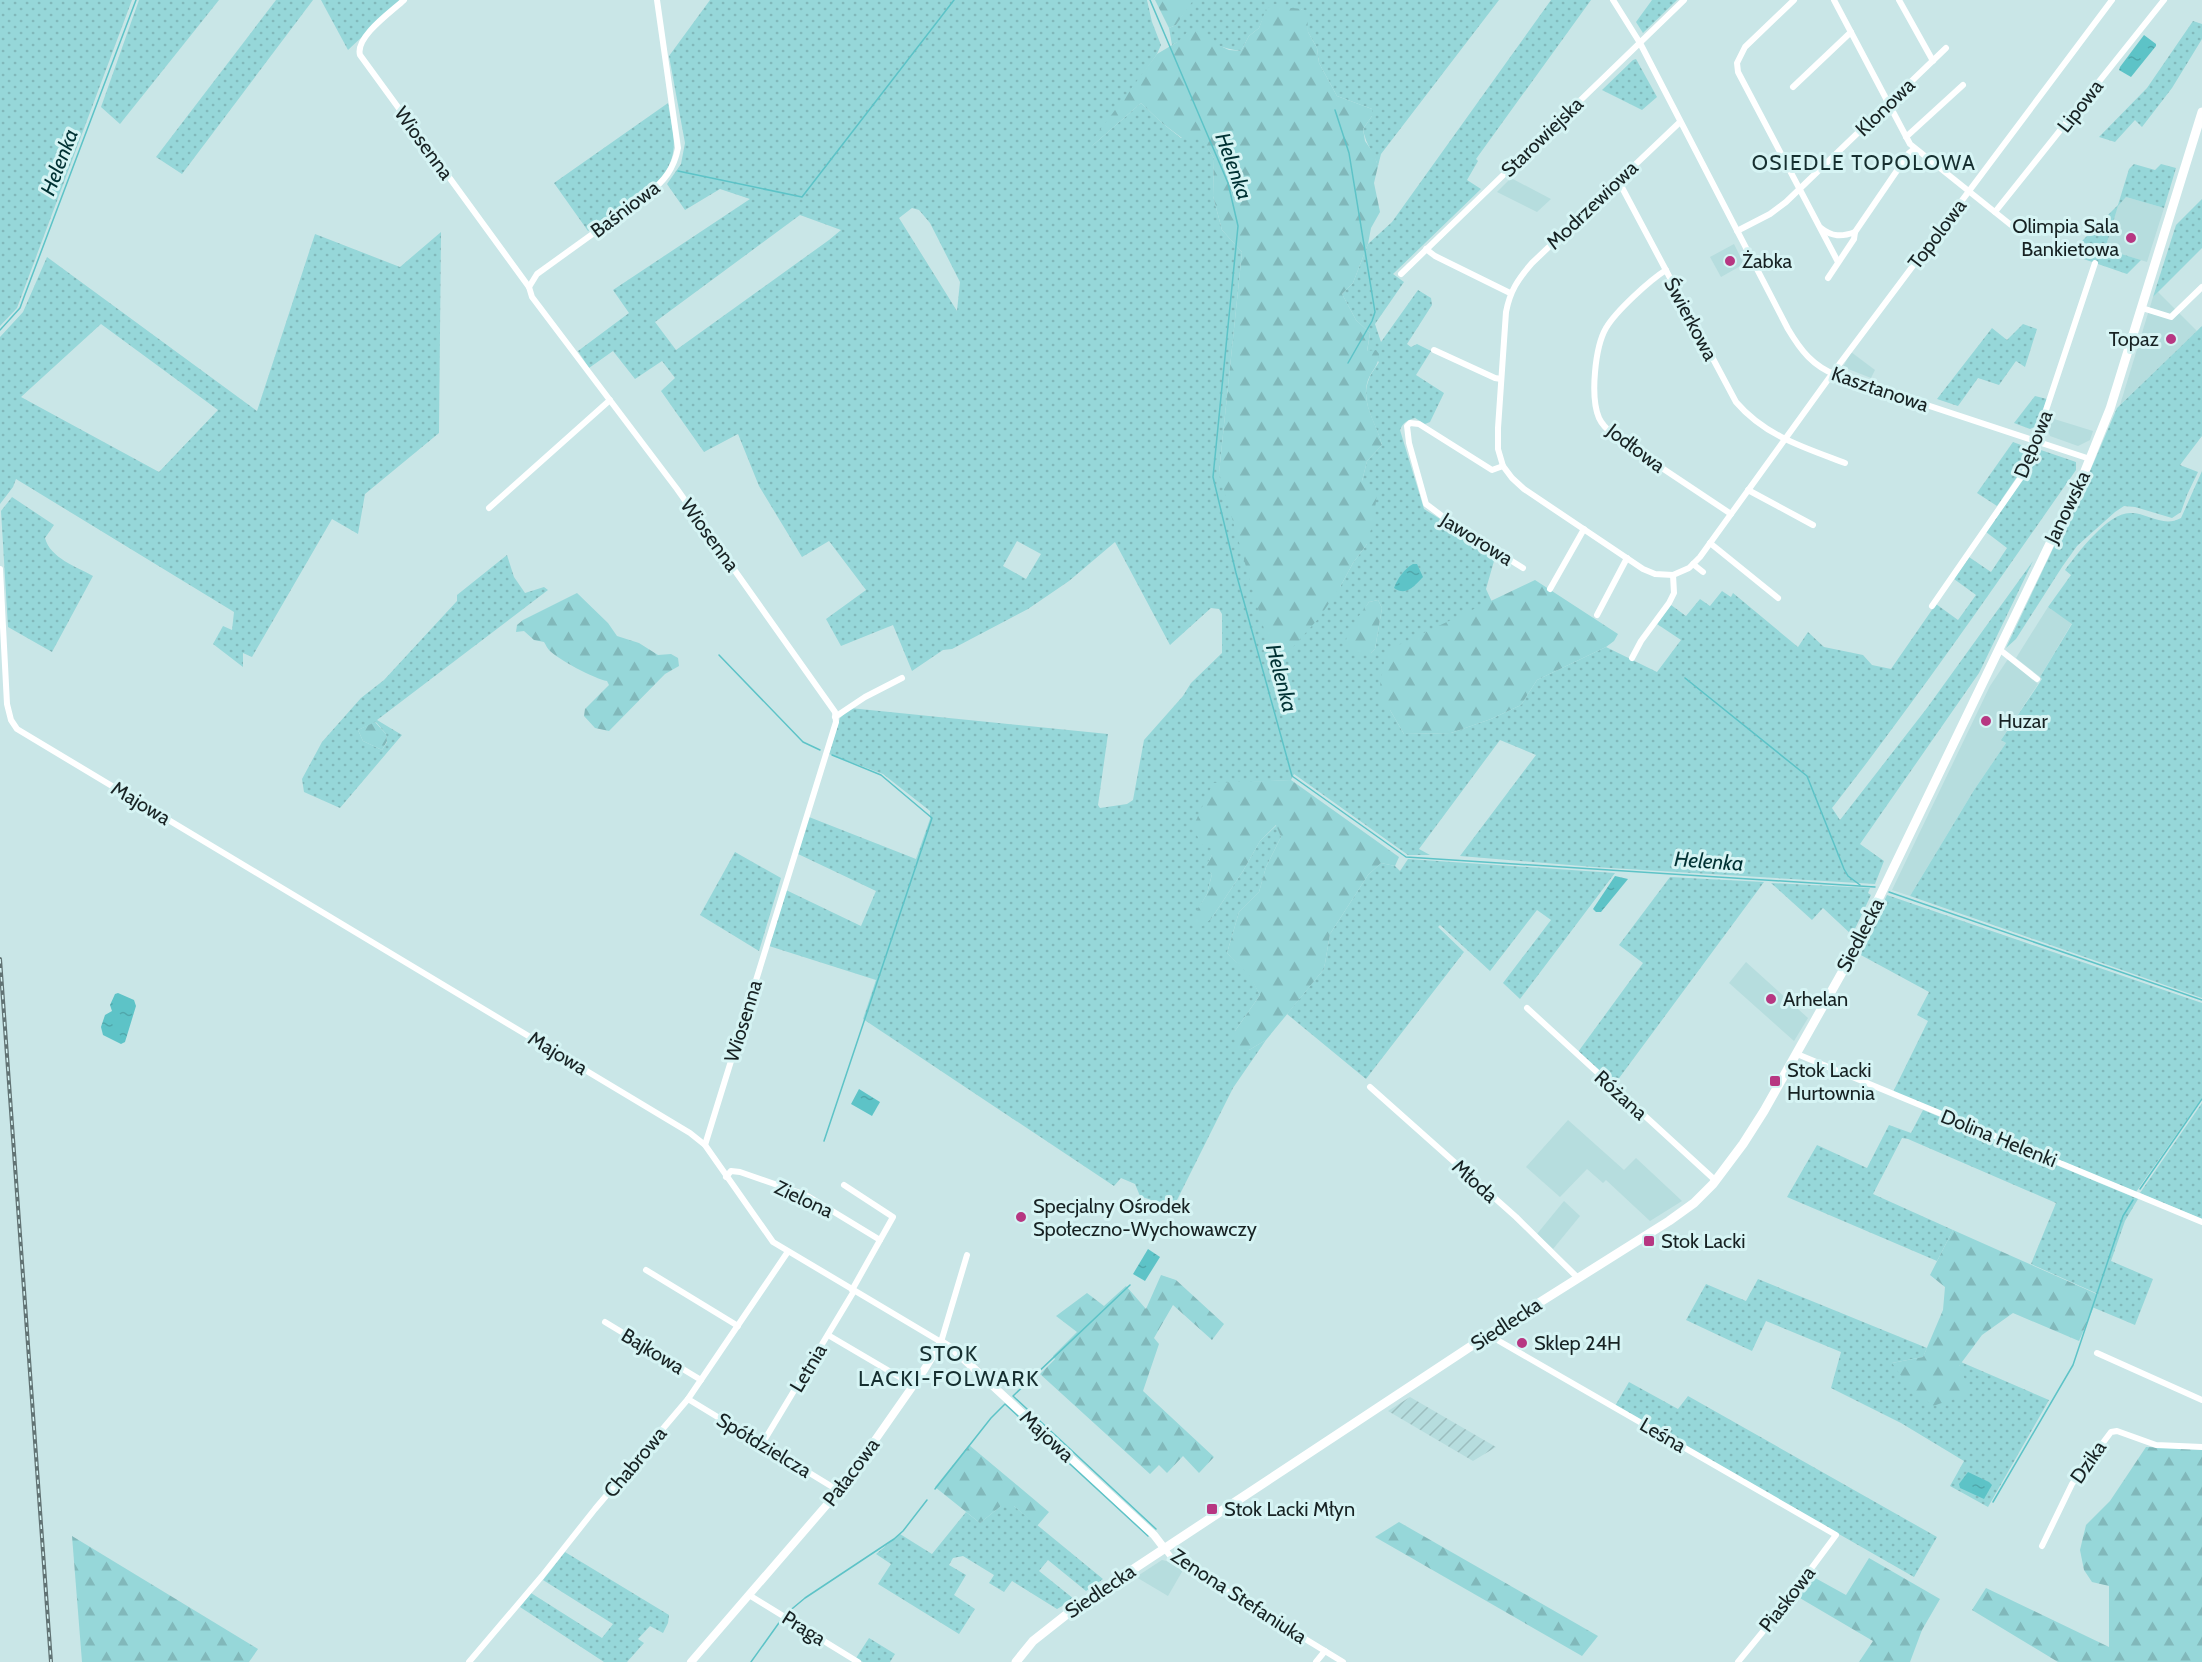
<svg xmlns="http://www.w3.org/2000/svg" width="2202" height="1662" viewBox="0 0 2202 1662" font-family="Cabin,sans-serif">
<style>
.built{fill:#b6ddde}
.industrial{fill:url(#industrial-furrows)}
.grass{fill:url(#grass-dots);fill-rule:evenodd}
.forest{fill:url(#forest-firs)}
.water{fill:url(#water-ripples)}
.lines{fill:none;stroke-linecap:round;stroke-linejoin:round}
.stream{stroke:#5dc3c7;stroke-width:1.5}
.minor{stroke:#fff;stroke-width:6}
.tertiary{stroke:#fff;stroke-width:8}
.secondary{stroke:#fff;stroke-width:9}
.rail-casing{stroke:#617374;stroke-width:4}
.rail{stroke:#d6f4f4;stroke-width:1.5;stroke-dasharray:4.5;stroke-linecap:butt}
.poi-dot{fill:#b73782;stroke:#d6f4f4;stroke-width:2}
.labels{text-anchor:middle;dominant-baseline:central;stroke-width:6;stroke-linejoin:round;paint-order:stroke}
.street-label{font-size:20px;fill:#172223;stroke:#d6f4f4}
.poi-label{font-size:20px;fill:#172223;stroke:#d6f4f4;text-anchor:start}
.water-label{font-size:21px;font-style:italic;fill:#003133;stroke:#d6f4f4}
.neighbourhood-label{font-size:21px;letter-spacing:1.5px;fill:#162f30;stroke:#d6f4f4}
.quarter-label{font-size:22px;letter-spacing:1.5px;fill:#162f30;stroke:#d6f4f4}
</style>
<defs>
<pattern id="industrial-furrows" width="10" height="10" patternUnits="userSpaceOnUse" patternTransform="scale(1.5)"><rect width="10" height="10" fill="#b6ddde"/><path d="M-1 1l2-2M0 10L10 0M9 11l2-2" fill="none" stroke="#9cbdbe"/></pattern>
<pattern id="grass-dots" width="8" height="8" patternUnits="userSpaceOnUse" patternTransform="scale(1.5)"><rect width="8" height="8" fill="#96d7d9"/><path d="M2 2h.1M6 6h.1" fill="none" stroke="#81b8ba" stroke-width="1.8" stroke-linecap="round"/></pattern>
<pattern id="forest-firs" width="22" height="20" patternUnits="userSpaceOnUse" patternTransform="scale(1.5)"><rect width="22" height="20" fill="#96d7d9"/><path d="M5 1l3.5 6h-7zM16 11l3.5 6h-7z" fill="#81b8ba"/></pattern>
<pattern id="water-ripples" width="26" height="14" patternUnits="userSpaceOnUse" patternTransform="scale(1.5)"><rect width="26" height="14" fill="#5dc3c7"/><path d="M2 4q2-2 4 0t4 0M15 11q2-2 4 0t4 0" fill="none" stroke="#50a7ab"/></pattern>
</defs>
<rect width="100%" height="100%" fill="#c9e6e7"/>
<g class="built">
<path d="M1511,178L1551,199L1537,212L1497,192Z"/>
<path d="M2126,197L2164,208L2147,262L2105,249L2118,205Z"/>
<path d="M1734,244L1744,264L1721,277L1710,257Z"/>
<path d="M2158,292L2197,331L2120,405L2153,297Z"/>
<path d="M1851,352L1875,370L1871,378L1843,367Z"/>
<path d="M2051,418L2093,431L2090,440L2078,446L2050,436L2047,429Z"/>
<path d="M2048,607L2072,623L2040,677L2016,658Z"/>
<path d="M2008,659L2038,684L2001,740L2006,743L1974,790L1910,896L1892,890L1990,686Z"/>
<path d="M1746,962L1808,1018L1794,1041L1729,983Z"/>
<path d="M1568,1120L1624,1170L1636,1158L1682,1201L1650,1221L1606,1180L1603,1183L1587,1169L1560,1197L1526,1167Z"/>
<path d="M1564,1201L1580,1216L1553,1249L1537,1234Z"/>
<path d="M1162,1560L1171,1562L1183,1570L1168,1596L1136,1577Z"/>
</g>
<path class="industrial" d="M1410,1397L1496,1447L1473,1461L1388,1411Z"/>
<g class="grass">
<path d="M0,0H132L17,308L0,326Z"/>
<path d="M139,0H219L120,124L101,107Z"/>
<path d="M276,0H313L182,174L156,157Z"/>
<path d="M321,0H401L348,50Z"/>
<path d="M710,0H1147L1152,22L1161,45L1157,54L1092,146L1141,103L1162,123L1181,138L1201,137L1214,158L1213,196L1222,230L1242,252L1219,473L1340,587L1353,563L1367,544L1362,481L1367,461L1382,445C1377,424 1359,402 1369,379C1371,373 1376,367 1379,362L1367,352L1370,333L1356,320L1342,294L1353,283L1368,244L1392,222L1551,0H1591L1476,159L1478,161L1467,180L1481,189L1393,274L1404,282L1375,324L1381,342L1418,290L1431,298L1432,305L1407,344L1411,347L1417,344L1431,351L1416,375L1444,393L1430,422L1425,424L1415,418C1408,420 1403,422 1400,430L1424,509L1496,554L1486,589L1492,602L1386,652L1390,710L1404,734L1451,733L1491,719L1521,705L1537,680L1606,647L1657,672L1681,640L1657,624L1671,605L1686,616L1700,599L1710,606L1722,591L1731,597L1733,593L1798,647L1808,632L1824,647L1863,655L1872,665L1891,669L1936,604L1958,620L1976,595L1954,579L1969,557L1991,572L2007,548L1986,532L2033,466L2038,449L2076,462V470C1996,584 1918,698 1832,808L1840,820L1927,708L2033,561L1979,673L1860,844L1884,861L1875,884L1594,867L1460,856L1536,755L1500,740L1419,849L1430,855H1408L1294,774L1291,780L1213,784L1212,855L1206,866L1212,874L1207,894L1190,923L1211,919L1243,871L1260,841L1277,825L1281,837L1266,867L1259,892L1239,912L1227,953L1250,975L1260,995L1235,1031L1249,1050L1266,1040L1233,1088L1173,1208L1140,1196L1135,1184L1121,1178L1114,1186L863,1019L876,980L769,946L786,890L861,926L876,891L798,854L809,817L916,859L930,819V811L883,774L829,754L840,718L850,708L1108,734L1098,805L1100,808L1127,804L1133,800L1144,740L1183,696L1191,683L1222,653V614L1219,609L1211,608L1170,645L1115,542L1069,581L1028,609L952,649L943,650L912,671L893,625L841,646L826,619L866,590L829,541L802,557L759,486L738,434L704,452L661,391L675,378L662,361L635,379L613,351L589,368L578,351L629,313L613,290L750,199L720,189L685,210L667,184L681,164L685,143L669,56ZM912,208L919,210L930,223L960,282L957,311L899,218ZM800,215L841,230L829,240L676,350L655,322ZM1017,541L1041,554L1026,579L1003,566ZM1378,600L1382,608L1375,649L1371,653L1360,616L1369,602Z"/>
<path d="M1192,0H1499L1381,154L1378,166C1374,153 1365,143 1363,129L1372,116V109L1337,96L1319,63L1317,48L1308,32L1306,18L1302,9H1267L1259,28L1249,36L1241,51C1220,49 1192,33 1172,45L1169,28L1176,25Z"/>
<path d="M1652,0H1677L1643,33L1636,22Z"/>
<path d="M2193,21L2202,24V39L2172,88L2142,127L2135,120L2115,142L2099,137L2147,88Z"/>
<path d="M1636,59L1657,97L1642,110L1602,90L1633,60Z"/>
<path d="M668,103C673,135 682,154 658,182L588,231L554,183Z"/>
<path d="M2134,164L2155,170L2161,164L2176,168L2164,208L2126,197L2118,206L2105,249L2141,260L2127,274L2069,254L2118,205L2129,169Z"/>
<path d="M2202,199V248L2153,297L2176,225Z"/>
<path d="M441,232L439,433L365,494L358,534L332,519L252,657L243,653V667L213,644L223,626L232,630L234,612L16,479L13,487L0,504V337L23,312L47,257L257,411L315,234L400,267ZM101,324L218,410L159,472L21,397Z"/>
<path d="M2023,324L2037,329L2025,367L2016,361L1999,385L1978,378L1958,406L1937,399L1992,328L2007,340Z"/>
<path d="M2202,326V436L2180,465L2198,472L2187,495L2181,512L2172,518L2135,507L2124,506L2115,512L2077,546L2062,567L2016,639L2006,648L2094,462L2117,408Z"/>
<path d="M2035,396L2047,399L2037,426L2030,429L2014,423Z"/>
<path d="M2013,442L2029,448L2021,471L1997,506L1977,493Z"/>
<path d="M2202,471V998L1910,896L1974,790L2006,743L2001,740L2042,679L2040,677L2072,624L2048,607L2071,575L2065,570C2078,553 2108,512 2131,513C2148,513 2163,528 2181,518Z"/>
<path d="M12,497L54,525L45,538C50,558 77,567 93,576L52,652L8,627L1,511Z"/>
<path d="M507,555L514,577L525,593L544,587L548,590L377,720L402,735L340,808L304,792L302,779L322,742L361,698L384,680L457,601V595ZM376,722L386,734L387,742L382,750L363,741L358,730Z"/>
<path d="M735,852L781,878L759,951L700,915Z"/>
<path d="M1408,859L1615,873L1520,999L1503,983L1551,920L1537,910L1490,971L1440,925L1438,927L1464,952L1366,1079L1287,1014L1324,969L1330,934L1368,875L1381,863L1395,866L1400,871Z"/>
<path d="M1670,877L1764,882L1614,1085L1578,1052L1643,963L1619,945Z"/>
<path d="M1771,883L1870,888L1868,893L1871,895L1852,935L1823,908L1812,920Z"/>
<path d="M1887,895L2202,1003V1098L2136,1192L1893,1092L1928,1021L1917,1015L1929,992L1859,954Z"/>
<path d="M2202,1103V1219L2140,1193Z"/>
<path d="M1923,1110L2138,1199L2125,1221L2111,1261L2153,1279L2135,1325L2092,1307L2098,1294L2031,1264L2056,1203L1908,1139L1902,1138L1873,1194L1953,1230L1937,1261L1787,1197L1817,1145L1867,1168L1889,1125L1911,1133Z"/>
<path d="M1758,1279L1927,1348L1923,1357L1892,1363L1959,1366L1961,1362L2049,1400L1988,1507L1950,1486L1964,1461L1901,1423L1831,1388L1841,1352L1766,1321L1752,1351L1686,1320L1706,1284L1746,1301Z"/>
<path d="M1629,1382L1678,1409L1688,1396L1937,1537L1914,1577L1615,1406Z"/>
<path d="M1001,1506H1014L1103,1579L1086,1591L1048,1560L1039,1571L1074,1599L1057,1609L1012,1581L1004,1592L989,1583L994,1575L963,1556L953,1558L949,1565L966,1575L954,1595L975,1609L959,1634L878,1584L891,1564L876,1554L900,1534L932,1554L966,1512L980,1523Z"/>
<path d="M565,1552L669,1615L668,1623L663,1633L650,1626L638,1639L644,1643L627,1662H604L520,1607L531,1593L602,1638L613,1624L543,1580Z"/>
<path d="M869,1638L895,1654L890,1662H863L856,1658Z"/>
</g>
<g class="forest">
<path d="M1155,0H1192V2L1176,25L1169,28Z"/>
<path d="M1275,4C1286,10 1297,6 1307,11L1308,32L1317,48L1319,63L1337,96L1372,109V116L1363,129L1365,141L1374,154L1378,166L1374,183L1380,212L1371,228L1368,244L1353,283L1342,294L1356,320L1370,333L1367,351L1376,350L1379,354C1379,365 1372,370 1368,380C1360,403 1377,424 1382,445L1367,461L1362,481L1377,492L1374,518L1367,544L1353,563L1340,587L1319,618L1275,667L1219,473L1242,252L1222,230L1213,196L1214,158L1201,138H1182L1162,123L1141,103L1092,146L1085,150L1157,54L1179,41L1190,29L1212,36L1216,44L1229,50L1241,51L1249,36L1259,28L1266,9Z"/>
<path d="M1535,580L1618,634L1614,641L1606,647L1537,680L1521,705L1491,719L1451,733L1404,734L1390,710L1381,707L1380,686L1386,651Z"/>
<path d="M577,593L608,623L617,636L639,643L658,655L671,654L678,658L679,666L665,674L609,731L595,728L584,716L585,709L609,685L607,681C595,679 557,659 549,650C547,648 546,645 544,642L534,640L524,631L516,632L517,625L523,620Z"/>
<path d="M1378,600L1382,608L1375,649L1371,653C1360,654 1353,653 1345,645L1348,631L1369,602Z"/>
<path d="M375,722L386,734L387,741L382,750L363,741L358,730Z"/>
<path d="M1291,780L1399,857L1395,866L1381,863L1368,875L1330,934L1324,969L1266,1040L1249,1050L1235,1049V1031L1260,995L1249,975L1227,953L1239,912L1259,892L1266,867L1281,837L1276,825L1260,841L1243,871L1211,919L1198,929L1189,923L1207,894L1212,874L1205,867L1212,855L1211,848L1201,844L1193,827L1213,783Z"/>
<path d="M1953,1230L2099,1295L2079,1341L2013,1313L1982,1335L1959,1366L1971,1393L1933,1406L1908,1386L1892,1363L1923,1357L1943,1310L1945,1287L1930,1275Z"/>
<path d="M1161,1275L1176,1280L1224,1324L1212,1340L1173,1305L1154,1338L1159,1344L1143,1391L1214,1457L1199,1473L1183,1456L1167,1473L1159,1465L1150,1474L1040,1374L1055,1359L1053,1356L1077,1332L1056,1316L1087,1293L1104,1306L1126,1286L1146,1309Z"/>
<path d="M969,1445L1049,1512L1037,1526L1014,1506H1001L980,1523L935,1487Z"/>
<path d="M2146,1447L2202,1449V1662H2058L1972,1610L1986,1588L2109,1647V1586L2092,1582L2084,1570L2080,1550L2086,1525L2110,1501Z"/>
<path d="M1399,1522L1598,1636L1582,1656L1375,1537Z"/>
<path d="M72,1536L258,1649L249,1662H82Z"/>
<path d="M1869,1558L1940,1599L1922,1630L1910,1662H1859L1873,1641L1793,1594L1808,1574L1846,1595Z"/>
</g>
<g class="water">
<path d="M2144,35L2156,44V46L2131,77L2119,70L2120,67Z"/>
<path d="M1413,564H1417L1423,577C1415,585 1407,597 1394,588C1398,578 1404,569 1413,564Z"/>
<path d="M1615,876L1628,879L1601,912H1596L1593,909Z"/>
<path d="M118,993L134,1000L136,1006L125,1042L121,1044L103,1035L101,1027L105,1015L112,1011L110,1005L115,994Z"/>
<path d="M859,1089L880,1102L872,1116L851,1104Z"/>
<path d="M1148,1249L1160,1257L1145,1281L1133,1274Z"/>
<path d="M1968,1472L1989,1482L1992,1485L1984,1499L1960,1488L1959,1484Z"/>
</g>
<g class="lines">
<g class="stream">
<path d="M1150,0L1228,183L1238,226L1213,477L1236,573L1292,776L1406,857L1875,887"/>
<path d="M1335,110L1349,153L1375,312L1372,321L1348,363"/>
<path d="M678,171L802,197L954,0"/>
<path d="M0,330L20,308L24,297L136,0"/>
<path d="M719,655L803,742L820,750"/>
<path d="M1685,678L1807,776L1844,869L1848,876L1860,885"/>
<path d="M1889,892L2202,1000"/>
<path d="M824,1141L932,818L881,775L832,755"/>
<path d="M2140,1189L2202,1099"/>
<path d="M1130,1285L1013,1396L1156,1529"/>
<path d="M935,1489L991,1418L1005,1404L1148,1536"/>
<path d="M1993,1502L2073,1365L2123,1216L2133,1200"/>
<path d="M787,1613L805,1598L894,1539L903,1531L927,1500"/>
<path d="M751,1662L781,1620"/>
</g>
<g class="minor">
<path d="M404,0C391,12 355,37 360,55L529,287L532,297L677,489L835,712L836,722L705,1145"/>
<path d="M1613,0L1640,43L1788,329C1801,351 1813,366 1836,375L2090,459"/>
<path d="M1794,0L1745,47L1737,63L1738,72L1838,262"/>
<path d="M1834,0L1910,144L2011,225"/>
<path d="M1899,0L1933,61"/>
<path d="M1793,87L1851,32"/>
<path d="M1680,122L1532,263C1518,279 1510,291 1506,312L1498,428V449L1503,466L1512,478L1524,489L1643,569L1655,574L1673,575L1689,568L1700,557L1832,374L2112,0"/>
<path d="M1906,137L1963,85"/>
<path d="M1618,180L1736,402C1765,436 1805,448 1845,463"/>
<path d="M1995,212L2164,0"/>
<path d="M1821,228C1832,237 1842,237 1855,232"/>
<path d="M1737,231L1770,214L1786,202L1946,48"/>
<path d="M1426,249L1435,256L1510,293"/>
<path d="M1666,270C1650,280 1616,311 1606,328C1595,347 1590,397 1599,418C1603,427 1610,432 1617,438L1731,514"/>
<path d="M1401,274L1684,0"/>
<path d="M1828,278L1854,239L1855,232L1909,153L1914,149"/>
<path d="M529,287L537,274L648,194C664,181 674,169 678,148L657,0"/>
<path d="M2142,308L2171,317L2202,287"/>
<path d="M1434,350L1495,378L1501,379"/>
<path d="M1503,466L1492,470L1419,424L1410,423L1407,426L1409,443L1426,504L1454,525L1523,568"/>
<path d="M1748,490L1813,525"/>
<path d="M489,508L610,400"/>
<path d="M1710,543L1778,598"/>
<path d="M1693,564L1703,572"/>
<path d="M0,569L7,704L11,720L17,729L690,1133L705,1145L773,1242L941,1342L967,1255"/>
<path d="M1550,589L1584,529"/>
<path d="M1932,606L2026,470L2095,263"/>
<path d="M1597,615L1627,558"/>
<path d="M1999,649L2037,679"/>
<path d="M1632,658L1641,641L1669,603L1674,593L1673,575"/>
<path d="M835,717L865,697L902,678"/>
<path d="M1527,1008L1716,1181"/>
<path d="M1797,1054L2202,1222"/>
<path d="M1370,1087L1516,1217L1578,1278"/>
<path d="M726,1177L731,1171L740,1172L806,1195L880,1240"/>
<path d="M844,1185L893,1217L852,1290"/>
<path d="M646,1270L738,1326"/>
<path d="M605,1322L701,1380"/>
<path d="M1491,1333L1499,1341L1836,1535L1779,1612L1738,1662"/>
<path d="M828,1335L913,1385"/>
<path d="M2097,1353L2202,1400"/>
<path d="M688,1399L839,1491"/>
<path d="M762,1444L854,1291"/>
<path d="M2042,1546L2072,1484L2111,1432L2117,1431L2156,1445L2202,1447"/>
<path d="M1164,1548L1171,1557L1343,1662"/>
<path d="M749,1595L858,1662"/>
<path d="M469,1662L542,1576L595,1509L688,1399L787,1253"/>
<path d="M1316,1662L1325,1651"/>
</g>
<path class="tertiary" d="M691,1662L843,1486L924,1370L941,1342L954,1350L1154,1535L1164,1548"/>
<path class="secondary" d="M1016,1662L1033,1641L1076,1607L1491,1333L1669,1221L1694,1203L1713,1184L1743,1144L1764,1111L1849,960L2085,471L2110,409L2202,112"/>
<g class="rail-casing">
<path id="rail" d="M0,959L51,1662"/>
</g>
<use href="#rail" class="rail"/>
</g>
<g class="poi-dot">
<circle cx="2131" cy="238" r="6"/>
<circle cx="1730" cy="261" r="6"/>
<circle cx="2171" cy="339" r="6"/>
<circle cx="1986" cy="721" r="6"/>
<circle cx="1771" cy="999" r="6"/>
<rect x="1769" y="1075" width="12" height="12" rx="3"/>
<circle cx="1021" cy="1217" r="6"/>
<rect x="1643" y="1235" width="12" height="12" rx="3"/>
<circle cx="1522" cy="1343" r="6"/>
<rect x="1206" y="1503" width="12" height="12" rx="3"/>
</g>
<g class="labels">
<g class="street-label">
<text transform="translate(2080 106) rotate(-52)">Lipowa</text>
<text transform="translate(1885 107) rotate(-44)">Klonowa</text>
<text transform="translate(1542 137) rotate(-44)">Starowiejska</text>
<text transform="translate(424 143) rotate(54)">Wiosenna</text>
<text transform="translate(1592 205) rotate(-44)">Modrzewiowa</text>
<text transform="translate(625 209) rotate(-37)">Baśniowa</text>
<text transform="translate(1937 234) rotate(-53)">Topolowa</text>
<text transform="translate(1691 319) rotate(62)">Świerkowa</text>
<text transform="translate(1880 389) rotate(19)">Kasztanowa</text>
<text transform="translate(2033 444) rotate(-68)">Dębowa</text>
<text transform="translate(1636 448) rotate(37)">Jodłowa</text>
<text transform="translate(2067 507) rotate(-64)">Janowska</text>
<text transform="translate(710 535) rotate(54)">Wiosenna</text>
<text transform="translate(1477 539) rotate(32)">Jaworowa</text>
<text transform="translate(141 803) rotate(31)">Majowa</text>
<text transform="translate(1860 935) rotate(-63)">Siedlecka</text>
<text transform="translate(743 1021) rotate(-73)">Wiosenna</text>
<text transform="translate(558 1053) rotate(31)">Majowa</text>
<text transform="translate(1621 1095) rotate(42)">Różana</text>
<text transform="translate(1999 1138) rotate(22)">Dolina Helenki</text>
<text transform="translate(1475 1181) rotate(42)">Młoda</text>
<text transform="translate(804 1199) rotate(25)">Zielona</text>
<text transform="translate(1506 1324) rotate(-33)">Siedlecka</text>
<text transform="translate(653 1351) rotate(31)">Bajkowa</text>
<text transform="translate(808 1368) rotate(-59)">Letnia</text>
<text transform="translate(1663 1435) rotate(30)">Leśna</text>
<text transform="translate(1047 1436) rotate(43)">Majowa</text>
<text transform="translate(764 1445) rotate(31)">Spółdzielcza</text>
<text transform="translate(635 1462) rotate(-50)">Chabrowa</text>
<text transform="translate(2088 1462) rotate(-55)">Dzika</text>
<text transform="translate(851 1472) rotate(-53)">Pałacowa</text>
<text transform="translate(1100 1591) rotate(-34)">Siedlecka</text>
<text transform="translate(1239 1596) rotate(33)">Zenona Stefaniuka</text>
<text transform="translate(1787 1599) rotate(-52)">Piaskowa</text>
<text transform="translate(804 1628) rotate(32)">Praga</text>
</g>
<g class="poi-label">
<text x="2119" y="226" text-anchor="end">Olimpia Sala<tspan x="2119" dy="23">Bankietowa</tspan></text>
<text x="1742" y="261">Żabka</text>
<text x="2159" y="339" text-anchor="end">Topaz</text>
<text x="1998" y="721">Huzar</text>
<text x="1783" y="999">Arhelan</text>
<text x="1787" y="1070">Stok Lacki<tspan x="1787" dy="23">Hurtownia</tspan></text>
<text x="1033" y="1206">Specjalny Ośrodek<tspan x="1033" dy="23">Społeczno-Wychowawczy</tspan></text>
<text x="1661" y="1241">Stok Lacki</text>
<text x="1534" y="1343">Sklep 24H</text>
<text x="1224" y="1509">Stok Lacki Młyn</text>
</g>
<g class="water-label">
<text transform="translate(59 162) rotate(-69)">Helenka</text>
<text transform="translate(1234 166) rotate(70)">Helenka</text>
<text transform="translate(1282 678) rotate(75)">Helenka</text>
<text transform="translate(1709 861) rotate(4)">Helenka</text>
</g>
<g class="neighbourhood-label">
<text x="1864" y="162">OSIEDLE TOPOLOWA</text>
</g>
<g class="quarter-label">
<text x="949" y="1353">STOK<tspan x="949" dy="25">LACKI-FOLWARK</tspan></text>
</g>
</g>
</svg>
